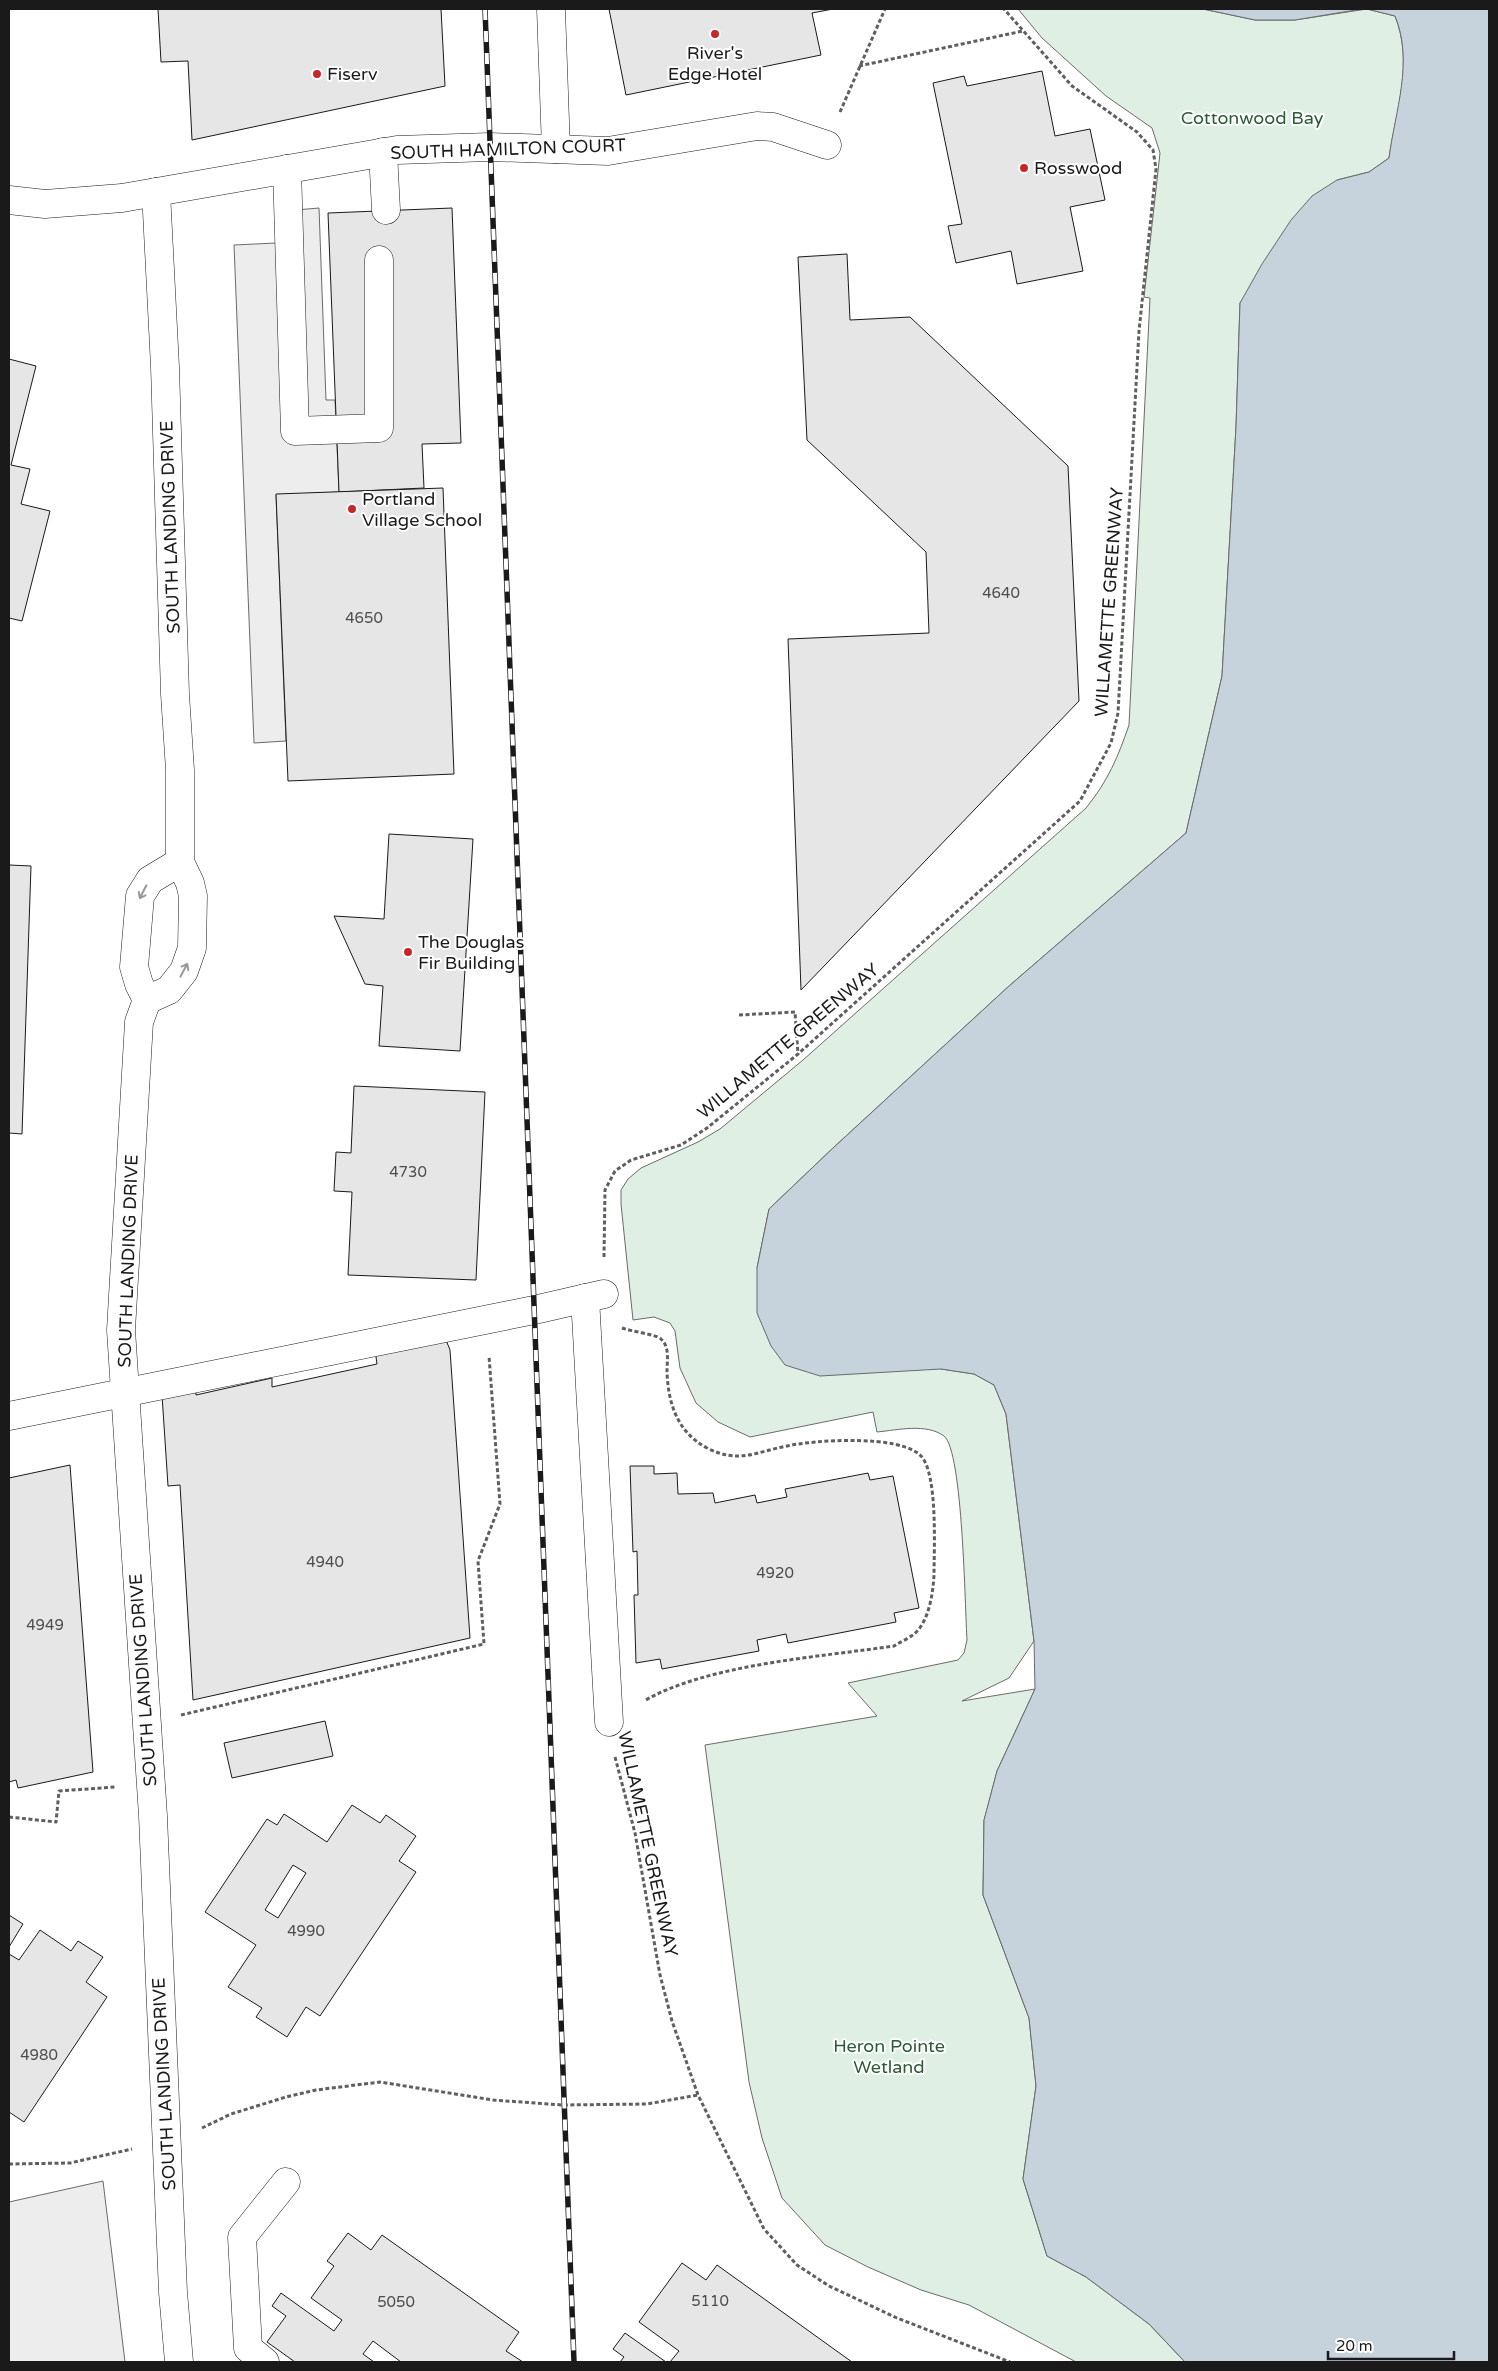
<svg xmlns="http://www.w3.org/2000/svg" width="1498" height="2371" viewBox="0 0 1498 2371" font-family="'Varela Round',sans-serif">
<style>
.green{fill:#e0efe3;stroke:#6a6a6a}
.parking{fill:#ededed;stroke:#6a6a6a}
.water{fill:#c6d2dc;stroke:#6a6a6a}
.building{fill:#e6e6e6;stroke:#1a1a1a;fill-rule:evenodd}
.lines{fill:none;stroke-linecap:round;stroke-linejoin:round}
.minor-casing{stroke:#1a1a1a;stroke-width:29}
.path{stroke:#5f5f5f;stroke-width:3;stroke-dasharray:4 2.5;stroke-linecap:butt}
.minor{stroke:#fff;stroke-width:28}
.rail-casing{stroke:#1a1a1a;stroke-width:5.5}
.rail{stroke:#fff;stroke-width:4;stroke-dasharray:11;stroke-linecap:butt}
.oneway{stroke:#989898}
.poi-dot{fill:#c62828;stroke:#fff;stroke-width:2}
.labels{text-anchor:middle;dominant-baseline:central;stroke-width:4;stroke-linejoin:round;paint-order:stroke}
.number-label{font-size:15px;fill:#4d4d4d}
.poi-label{font-size:18px;fill:#1a1a1a;stroke:#fff;text-anchor:start}
.park-label{font-size:18px;fill:#2b5a34;stroke:#fff}
.street-label{font-size:18px;fill:#1a1a1a;stroke:#fff}
</style>
<rect width="100%" height="100%" fill="#fff"/>
<path class="green" d="M1018,9H1203L1255,20H1295L1367,9L1395,16C1414,64 1396,110 1389,158L1369,172L1337,180L1240,303L1236,427L1222,676L1186,833L1009,986L833,1148L769,1209L757,1268L941,1369L974,1374L994,1385L1006,1414L1034,1641L1009,1678L962,1701L1035,1689L997,1771L984,1821L983,1895L1029,2018L1036,2086L1023,2179L1047,2256L1086,2277L1149,2324L1185,2362H1076L969,2305L921,2290L868,2267L825,2245L782,2198L762,2138L749,2082L705,1745L877,1716L848,1683L958,1660L964,1653L967,1640C965,1610 963,1451 944,1436C926,1423 898,1430 877,1432L873,1412L750,1437L718,1422L696,1403L680,1368L675,1331L670,1323L654,1317L633,1320L621,1204V1190L628,1179L641,1168L698,1142L720,1129L803,1060L1086,808C1108,781 1118,757 1129,725L1150,298L1144,297L1160,153L1152,128L1106,96L1042,38Z"/>
<g class="parking">
<path d="M319,208L326,400H335L339,492L276,495L286,741L254,743L234,245L297,242L296,210Z"/>
<path d="M103,2181L125,2362H9V2202Z"/>
</g>
<g class="water">
<path d="M1203,9H1362L1295,20H1255Z"/>
<path d="M1367,9H1489V2362H1185L1149,2324L1086,2277L1047,2256L1023,2179L1036,2086L1029,2018L983,1895L984,1820L997,1771L1035,1689L1034,1641L1006,1414L994,1385L974,1374L941,1369L820,1376L785,1365L771,1346L757,1313V1268L769,1209L833,1148L1009,986L1186,833L1222,676L1236,427L1240,303L1262,264L1291,220L1312,196L1337,180L1369,172L1389,158C1395,111 1414,62 1395,16Z"/>
</g>
<g class="building">
<path d="M158,9H441L445,86L192,140L188,61L161,62Z"/>
<path d="M609,9H833L812,13L821,55L626,95Z"/>
<path d="M1042,71L1055,136L1090,129L1105,200L1070,207L1083,271L1017,284L1011,251L956,263L948,226L962,224L933,83L964,76L967,86Z"/>
<path d="M452,208L461,443L422,444L424,488L339,492L328,213Z"/>
<path d="M847,254L850,320L910,317L1068,466L1079,701L801,990L788,639L929,633L926,552L807,440L798,257Z"/>
<path d="M9,359L36,366L11,465L30,469L21,504L50,511L22,621L9,618Z"/>
<path d="M443,488L454,774L288,781L276,494Z"/>
<path d="M389,834L473,839L460,1051L379,1046L383,986L365,984L334,916L384,919Z"/>
<path d="M9,865L31,866L22,1134L9,1133Z"/>
<path d="M354,1086L485,1092L476,1280L348,1275L352,1192L334,1191L336,1152L351,1153Z"/>
<path d="M444,1335L450,1350L470,1638L193,1700L180,1485L168,1486L162,1395L196,1386V1395L272,1378V1387L377,1364L375,1350Z"/>
<path d="M70,1465L93,1772L18,1788L16,1780L9,1782V1478Z"/>
<path d="M630,1466H654V1474L677,1473L678,1494L713,1493L715,1503L755,1495L757,1503L787,1497L785,1489L868,1473L870,1480L893,1476L919,1608L894,1613L896,1622L788,1643L786,1634L757,1640L759,1651L662,1669L660,1659L636,1663L634,1595H638L637,1551L633,1552Z"/>
<path d="M325,1721L333,1756L232,1778L224,1743Z"/>
<path d="M352,1805L380,1823L386,1815L416,1836L399,1861L416,1872L320,2016L306,2007L287,2037L256,2017L262,2008L228,1987L256,1945L205,1912L267,1819L277,1825L284,1814L327,1842ZM293,1865L306,1873L278,1918L265,1910Z"/>
<path d="M9,1915L23,1924L9,1947Z"/>
<path d="M40,1930L71,1951L78,1941L103,1957L86,1982L107,1997L24,2122L9,2112V1954L19,1960Z"/>
<path d="M348,2233L371,2250L382,2235L519,2332L506,2351L523,2362H401L373,2341L363,2354L374,2362H295L267,2342L286,2316L272,2306L281,2293L334,2331L342,2320L311,2298L334,2266L327,2261Z"/>
<path d="M682,2263L706,2280L717,2265L852,2362H670L679,2351L639,2322Z"/>
<path d="M625,2333L666,2362H620L624,2357L613,2349Z"/>
</g>
<g class="lines">
<g class="minor-casing">
<g id="minor">
<path d="M551,9L556,149"/>
<path d="M383,152L386,210"/>
<path d="M287,169L295,431L379,428V260"/>
<path d="M156,192L165,367L175,694L180,770V862L190,883L193,896L192,948L184,971L169,990L147,1000L139,1022L121,1330L153,1816L173,2292L179,2362"/>
<path d="M9,200L45,204L122,198L397,150L490,147L608,151L757,126L773,127L827,145"/>
<path d="M147,1000L139,984L134,967L140,896L150,880L180,862"/>
<path d="M585,1298L609,1722"/>
<path d="M9,1416L534,1310L604,1294"/>
<path d="M265,2362L248,2348L242,2237L286,2182"/>
</g>
</g>
<g class="path">
<path d="M859,66L1023,31"/>
<path d="M840,112L885,9"/>
<path d="M739,1015L795,1012L798,1054"/>
<path d="M604,1257L605,1190L615,1171L631,1160L681,1145L707,1128L798,1054L1080,801L1111,743L1118,713L1139,331L1156,169L1153,150L1137,132L1072,86L1004,9"/>
<path d="M622,1328C630,1331 658,1335 661,1339C670,1347 667,1361 667,1371C668,1403 677,1432 707,1448C739,1464 755,1452 787,1446C814,1440 900,1434 921,1456C938,1474 934,1549 934,1575C933,1593 929,1622 914,1634C908,1639 900,1642 894,1646C820,1657 708,1664 644,1701"/>
<path d="M181,1715L484,1644L478,1561L500,1504L489,1356"/>
<path d="M615,1757L635,1833L660,1975L672,2021L698,2095L764,2229L797,2265L829,2286L897,2318L1010,2362"/>
<path d="M9,1817L56,1822L59,1791L115,1787"/>
<path d="M202,2128L231,2114L286,2097L316,2090L380,2082L493,2100L563,2105L647,2104L698,2095"/>
<path d="M9,2164L70,2163L132,2149"/>
</g>
<use href="#minor" class="minor"/>
<g class="rail-casing">
<path id="rail" d="M485,9L574,2362"/>
</g>
<use href="#rail" class="rail"/>
</g>
<defs><path id="oneway-shaft" d="M-6 0H5M1.5-3L5.5 0L1.5 3" fill="none" stroke-width="1.6" stroke-linecap="round" stroke-linejoin="round" transform="scale(1.25)"/></defs>
<g class="oneway">
<use href="#oneway-shaft" transform="translate(143 892) rotate(117)"/>
<use href="#oneway-shaft" transform="translate(184 970) rotate(-62)"/>
</g>
<g class="poi-dot">
<circle cx="715" cy="34" r="5"/>
<circle cx="317" cy="74" r="5"/>
<circle cx="1024" cy="168" r="5"/>
<circle cx="352" cy="509" r="5"/>
<circle cx="408" cy="952" r="5"/>
</g>
<g class="labels">
<g class="number-label">
<text x="1001" y="593">4640</text>
<text x="364" y="618">4650</text>
<text x="408" y="1172">4730</text>
<text x="325" y="1562">4940</text>
<text x="775" y="1573">4920</text>
<text x="45" y="1625">4949</text>
<text x="306" y="1931">4990</text>
<text x="39" y="2055">4980</text>
<text x="710" y="2301">5110</text>
<text x="396" y="2302">5050</text>
</g>
<g class="poi-label">
<text x="715" y="53" text-anchor="middle">River's<tspan x="715" dy="21">Edge Hotel</tspan></text>
<text x="327" y="74">Fiserv</text>
<text x="1034" y="168">Rosswood</text>
<text x="362" y="499">Portland<tspan x="362" dy="21">Village School</tspan></text>
<text x="418" y="942">The Douglas<tspan x="418" dy="21">Fir Building</tspan></text>
</g>
<g class="park-label">
<text x="1252" y="118">Cottonwood Bay</text>
<text x="889" y="2046">Heron Pointe<tspan x="889" dy="21">Wetland</tspan></text>
</g>
<g class="street-label">
<text transform="translate(508 149) rotate(-2)">SOUTH HAMILTON COURT</text>
<text transform="translate(170 527) rotate(-92)">SOUTH LANDING DRIVE</text>
<text transform="translate(1109 602) rotate(-86)">WILLAMETTE GREENWAY</text>
<text transform="translate(788 1041) rotate(-40)">WILLAMETTE GREENWAY</text>
<text transform="translate(128 1261) rotate(-88)">SOUTH LANDING DRIVE</text>
<text transform="translate(143 1680) rotate(-94)">SOUTH LANDING DRIVE</text>
<text transform="translate(648 1844) rotate(78)">WILLAMETTE GREENWAY</text>
<text transform="translate(164 2084) rotate(-93)">SOUTH LANDING DRIVE</text>
</g>
</g>
<rect width="1498" height="2371" fill="none" stroke="#1a1a1a" stroke-width="20"/>
<path d="M1328 2351v8h126v-8" fill="none" stroke="#1a1a1a" stroke-width="2.5"/>
<text x="1336" y="2351" font-size="15" fill="#1a1a1a" stroke="#ffffff" stroke-width="4" paint-order="stroke">20 m</text>
</svg>
